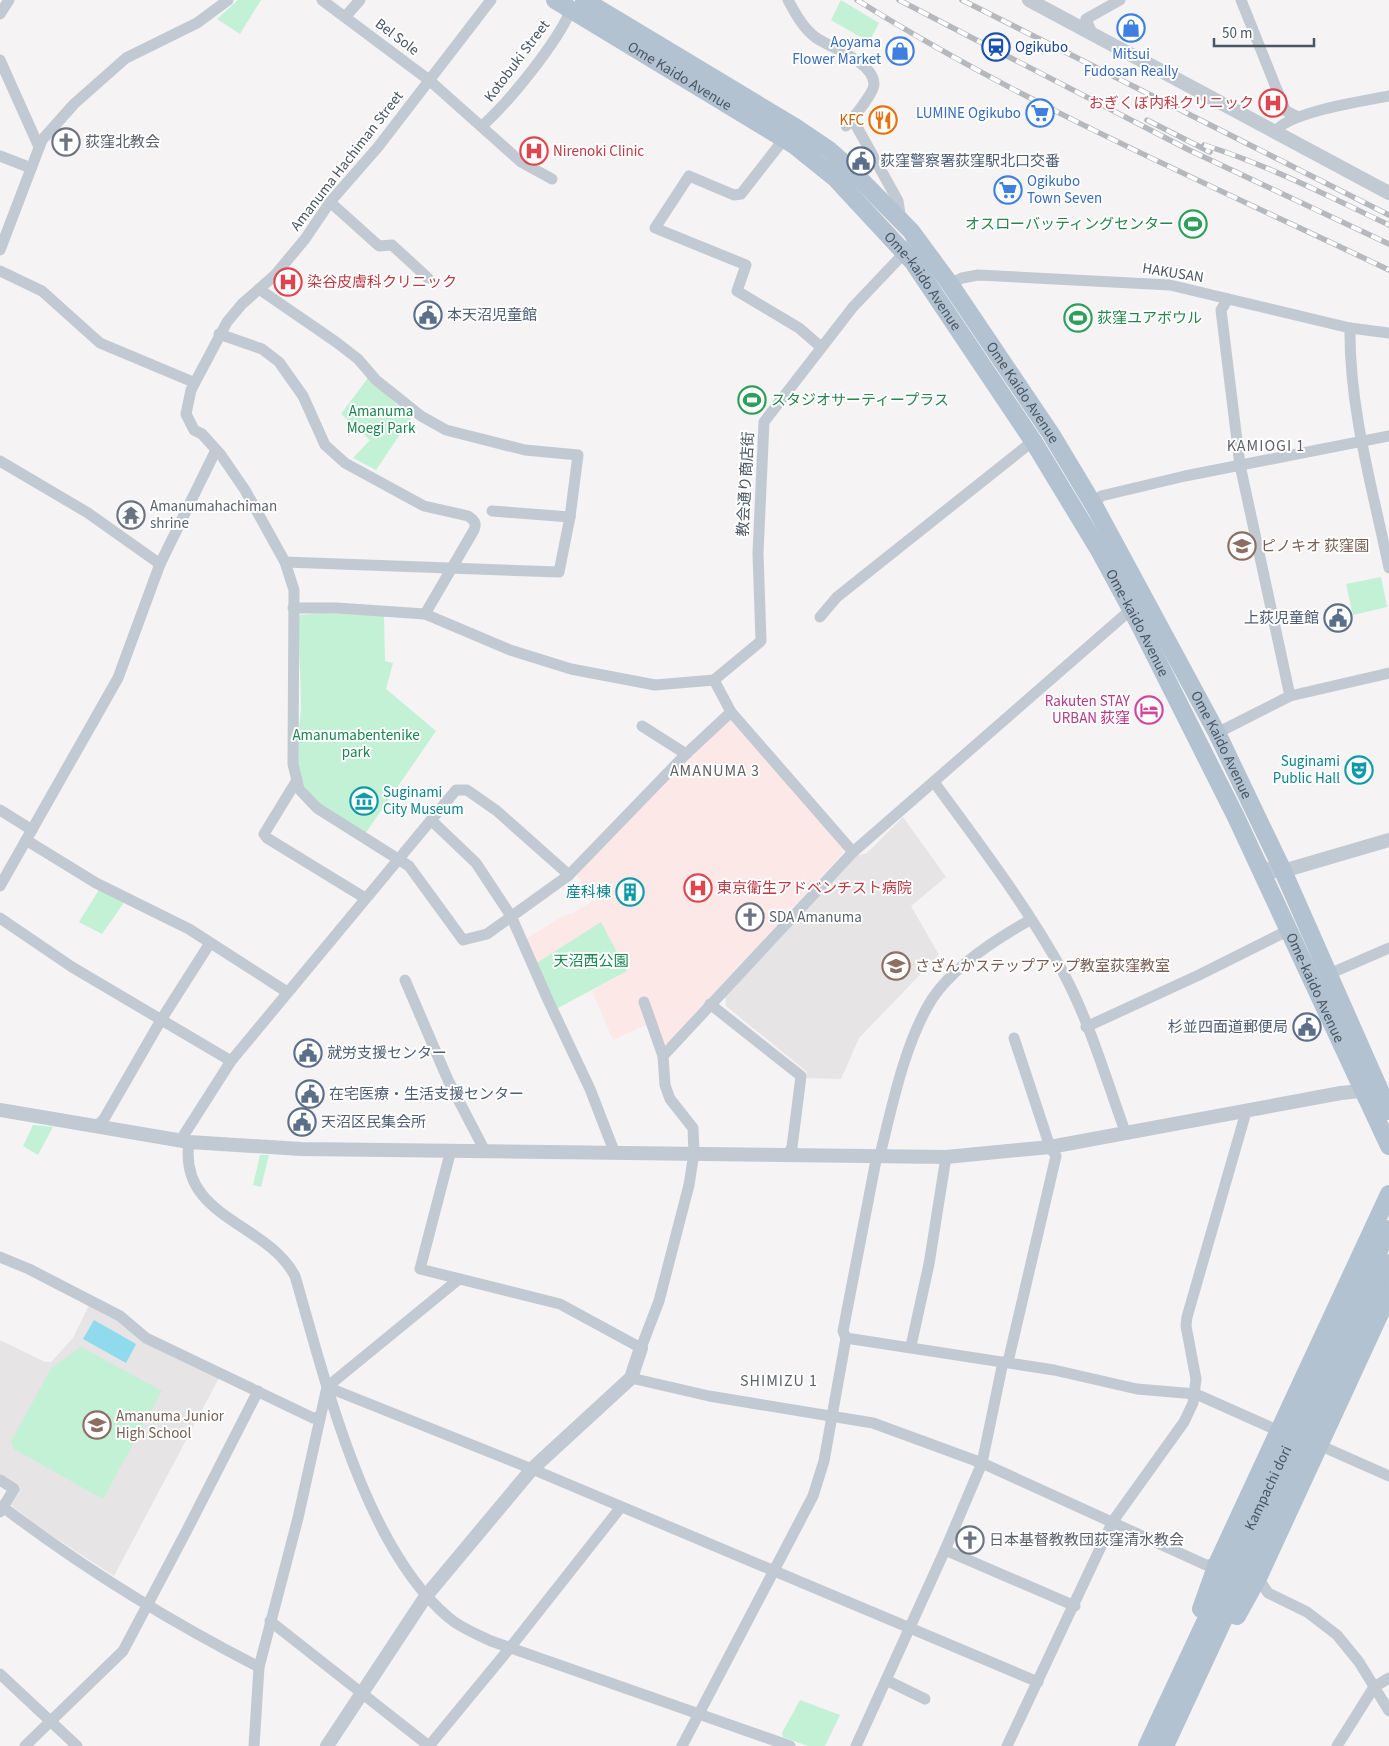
<svg xmlns="http://www.w3.org/2000/svg" width="1389" height="1746" viewBox="0 0 1389 1746" font-family="'Source Sans 3','Noto Sans JP',sans-serif">
<style>
.education{fill:#e6e4e5}
.medical{fill:#fce8e6}
.green{fill:#c3f1d5}
.water{fill:#90daee}
.lines{fill:none;stroke-linecap:round;stroke-linejoin:round}
.minor{stroke:#c1cad2;stroke-width:11}
.tertiary{stroke:#c1cad2;stroke-width:14}
.primary{stroke:#b3c2d1;stroke-width:18}
.rail-casing{stroke:#b5b8bd;stroke-width:5.5}
.rail{stroke:#fff;stroke-width:4;stroke-dasharray:11;stroke-linecap:butt}
.labels{text-anchor:middle;dominant-baseline:central;stroke-width:4;stroke-linejoin:round;paint-order:stroke}
.street-label{font-size:15px;fill:#4a5661;stroke:#fff}
.shop-label{font-size:15px;fill:#366cbe;stroke:#fff;text-anchor:end}
.transit-label{font-size:15px;fill:#164399;stroke:#fff;text-anchor:start}
.health-label{font-size:15px;fill:#be3a42;stroke:#fff;text-anchor:start}
.food-label{font-size:15px;fill:#c56008;stroke:#fff;text-anchor:end}
.worship-label{font-size:15px;fill:#5b616d;stroke:#fff;text-anchor:start}
.service-label{font-size:15px;fill:#4e5e75;stroke:#fff;text-anchor:start}
.leisure-label{font-size:15px;fill:#27864d;stroke:#fff;text-anchor:start}
.park-label{font-size:15px;fill:#17864f;stroke:#fff}
.education-label{font-size:15px;fill:#785e54;stroke:#fff;text-anchor:start}
.hotel-label{font-size:15px;fill:#b23c85;stroke:#fff;text-anchor:end}
.culture-label{font-size:15px;fill:#0d838f;stroke:#fff;text-anchor:end}
.neighbourhood-label{font-size:16px;letter-spacing:1px;fill:#5f6368;stroke:#fff}
</style>
<rect width="100%" height="100%" fill="#f5f3f3"/>
<g class="education">
<path d="M903,817L946,877L911,906L939,955L859,1038L841,1079L806,1078L807,1072L726,1006L725,994L856,856L867,853Z"/>
<path d="M89,1305L220,1376L114,1576L31,1522L10,1504L20,1487L0,1474V1340L45,1362H51L73,1338Z"/>
</g>
<path class="medical" d="M731,719L843,846V853L667,1044L662,1043L648,1024L613,1040L592,991L627,970L601,923L535,964L524,940L568,913L570,915L591,902L576,873L684,761Z"/>
<g class="green">
<path d="M238,0H261L240,34L217,19Z"/>
<path d="M841,0L879,23L869,42L831,20Z"/>
<path d="M368,378L411,418L376,470L353,458L370,440L341,414Z"/>
<path d="M1381,577L1387,607L1353,615L1346,584Z"/>
<path d="M322,613L384,616L385,661L393,663L386,689L436,731L365,834C339,819 296,795 295,759C295,742 301,724 301,706C301,676 298,646 299,615Z"/>
<path d="M100,888L125,901L102,934L79,922Z"/>
<path d="M601,922L627,971L556,1009L535,964Z"/>
<path d="M33,1125L53,1127L38,1155L23,1146Z"/>
<path d="M260,1155H269L261,1187L253,1185Z"/>
<path d="M81,1347L162,1391L103,1499L14,1449L11,1442L51,1368Z"/>
<path d="M800,1700L840,1715L825,1746H808L783,1737L782,1733Z"/>
</g>
<path class="water" d="M94,1320L136,1344L126,1363L83,1339Z"/>
<g class="lines">
<g class="minor">
<path d="M322,0L429,80L521,162L552,179"/>
<path d="M491,0L378,147L330,202L305,239L275,275L242,304L227,322L191,390L186,414L194,430L202,434L221,455L245,490L285,562L294,590L293,764L299,789L317,808L409,866L463,940L487,934L569,875L686,754L731,712"/>
<path d="M788,0C795,13 803,28 815,37C830,48 873,61 874,84C874,93 853,118 846,126"/>
<path d="M1241,0L1283,105L1286,111L1298,117"/>
<path d="M0,14L9,0"/>
<path d="M345,17L360,0"/>
<path d="M1091,31L1086,19L1120,0"/>
<path d="M0,60L39,147"/>
<path d="M852,118L898,201L901,220"/>
<path d="M482,126C510,101 556,44 571,10"/>
<path d="M1276,131C1289,112 1364,101 1389,96"/>
<path d="M784,139L741,194L734,195L689,176L655,228L746,265L737,291L799,328L821,347"/>
<path d="M0,156L31,168"/>
<path d="M330,202L379,246L392,245L428,278"/>
<path d="M0,250L42,140L74,104L126,58L197,23L228,0"/>
<path d="M0,271L42,291L100,343L193,382"/>
<path d="M950,284L962,278L978,275L1170,285L1350,328L1389,333"/>
<path d="M259,289L336,342L358,359L376,380L421,416L446,430L525,450L578,455L570,517L559,572L285,562"/>
<path d="M1228,299L1221,310L1240,465L1290,696"/>
<path d="M1350,328C1349,409 1373,490 1389,568"/>
<path d="M219,334L262,349L279,362L303,396L325,445L345,463L424,506L468,516C474,520 477,523 474,530L425,614"/>
<path d="M0,461L88,513L160,564"/>
<path d="M1096,509V502L1101,496L1185,476L1389,436"/>
<path d="M492,511L570,517"/>
<path d="M293,608H336L425,614L510,650L571,669L655,685L714,680"/>
<path d="M820,617L837,597L1033,441"/>
<path d="M714,680L761,641L758,553L764,422L853,307L910,247L912,239L911,231"/>
<path d="M714,680L731,712L853,852"/>
<path d="M642,726L686,754"/>
<path d="M1217,733L1290,696L1389,673"/>
<path d="M297,780L264,834L267,838L365,898"/>
<path d="M934,782C979,844 1027,906 1064,974C1090,1023 1107,1082 1126,1134"/>
<path d="M0,810L32,830"/>
<path d="M431,820L476,863L511,916L548,1000L590,1089L614,1151"/>
<path d="M26,840L96,883L189,929L287,992"/>
<path d="M0,886L118,678L160,564L216,450"/>
<path d="M0,918L72,967L231,1061"/>
<path d="M1329,974L1389,948"/>
<path d="M405,980L448,1080L485,1151"/>
<path d="M644,1002L663,1056"/>
<path d="M710,1004L801,1076L792,1147L788,1155"/>
<path d="M1086,1027L1199,975L1289,930"/>
<path d="M96,1127L104,1119L161,1020L210,943"/>
<path d="M180,1141L231,1061L456,790H467L497,811L569,875"/>
<path d="M189,1142C178,1218 267,1222 295,1276C325,1379 364,1546 448,1617C460,1628 477,1634 491,1641L790,1746"/>
<path d="M451,1150L420,1269L560,1304L641,1348L659,1301L689,1185L694,1153L693,1128L670,1099L665,1085L663,1056L853,852L1135,606"/>
<path d="M880,1155C892,1106 905,1042 932,999C954,966 996,939 1030,920"/>
<path d="M0,1257L29,1269L120,1316L146,1338L313,1418L319,1417"/>
<path d="M846,1338L1054,1370L1137,1389L1196,1394L1279,1431"/>
<path d="M911,1346L929,1264L946,1157"/>
<path d="M1008,1362L1056,1156L1050,1147L1014,1038"/>
<path d="M631,1378L709,1396L873,1423L982,1463L1206,1565L1217,1564"/>
<path d="M327,1387L532,1469L1038,1682"/>
<path d="M1319,1445L1389,1476"/>
<path d="M0,1480L14,1489L0,1512"/>
<path d="M3,1507C83,1568 169,1621 259,1667"/>
<path d="M945,1550L1075,1606"/>
<path d="M1258,1578L1268,1593L1307,1612L1337,1635L1359,1662L1389,1711"/>
<path d="M270,1621L429,1746"/>
<path d="M0,1674L77,1746"/>
<path d="M886,1680L925,1699"/>
<path d="M25,1746L123,1651L187,1530L258,1391"/>
<path d="M254,1746L259,1667L298,1518L327,1387L459,1279"/>
<path d="M429,1746L509,1649L621,1507"/>
<path d="M682,1746L813,1496L824,1461L846,1338L843,1331L877,1155"/>
<path d="M856,1746L945,1550L982,1463L1003,1362"/>
<path d="M1007,1746L1113,1521L1184,1422L1193,1403L1196,1379L1186,1326L1187,1317L1246,1112"/>
<path d="M1337,1746L1374,1687L1389,1678"/>
</g>
<g class="tertiary">
<path d="M1029,0L1389,193"/>
<path d="M1259,866L1271,871H1283L1389,840"/>
<path d="M0,1110L189,1142L301,1149L946,1157L1050,1147L1341,1093L1371,1090"/>
<path d="M327,1746L426,1596L532,1469L631,1378L641,1348"/>
</g>
<g class="primary">
<path id="s1" d="M555,0L794,145L835,178L913,262L1033,441L1099,550L1139,624L1236,817L1389,1146"/>
<path id="s2" d="M584,0L795,127L829,150L846,165L911,231L950,284L1051,434L1096,509L1217,733L1283,871L1389,1111"/>
<path d="M1201,1609L1217,1564L1389,1194"/>
<path d="M1237,1616L1258,1578L1389,1294"/>
<path id="s3" d="M1147,1746L1389,1229"/>
<path d="M1165,1746L1389,1263"/>
</g>
<g class="rail-casing">
<g id="rail">
<path d="M857,0C1024,105 1211,185 1389,270"/>
<path d="M899,0L1189,150L1389,244"/>
<path d="M962,0L1389,215"/>
<path d="M1147,120L1210,152"/>
<path d="M1204,145C1268,165 1328,196 1389,225"/>
</g>
</g>
<use href="#rail" class="rail"/>
</g>
<defs>
<g id="shop-ring" transform="scale(1.4375)"><circle r="9.5" fill="#fff" stroke="#3f7fe0" stroke-width="1.5"/><path d="M-5-2.5h2.3a2.7 3.5 0 0 1 5.4 0H5L5.5 6h-11ZM-1.5-2.5h3a1.5 2.3 0 0 0-3 0Z" fill="#3f7fe0"/></g>
<g id="station-ring" transform="scale(1.4375)"><circle r="9.5" fill="#fff" stroke="#1a4fb4" stroke-width="1.5"/><path d="M-3-6H3Q5-6 5-4V2Q5 4 3 4L4.5 6H3L1.5 4h-3L-3 6H-4.5L-3 4Q-5 4-5 2V-4Q-5-6-3-6ZM-3.5-4v3h7v-3ZM-3.5 1v1.5H-2V1ZM2 1v1.5H3.5V1Z" fill="#1a4fb4"/></g>
<g id="hospital-ring" transform="scale(1.4375)"><circle r="9.5" fill="#fff" stroke="#e0444e" stroke-width="1.5"/><path d="M-5-5h3v3.5h4V-5h3V5h-3V1.5h-4V5h-3Z" fill="#e0444e"/></g>
<g id="supermarket-ring" transform="scale(1.4375)"><circle r="9.5" fill="#fff" stroke="#3f7fe0" stroke-width="1.5"/><path d="M-6-5.5h2.5l.6 2H6L4.5 2H-2.5L-4.4-4H-6ZM-1.5 3.2a1.3 1.3 0 1 0 .1 0ZM3 3.2a1.3 1.3 0 1 0 .1 0Z" fill="#3f7fe0"/></g>
<g id="restaurant-ring" transform="scale(1.4375)"><circle r="9.5" fill="#fff" stroke="#e8710a" stroke-width="1.5"/><path d="M-5-6h1v4h1v-4h1v4h1v-4h1v5L-1.5 .5V6h-2V.5L-5-1ZM5-6V6H3V1.5H1.5Q1.5-4 5-6Z" fill="#e8710a"/></g>
<g id="church-ring" transform="scale(1.4375)"><circle r="9.5" fill="#fff" stroke="#6b7280" stroke-width="1.5"/><path d="M-1.2-6h2.4v3.5h3.3v2.4h-3.3V6h-2.4V-.1h-3.3v-2.4h3.3Z" fill="#6b7280"/></g>
<g id="civic-ring" transform="scale(1.4375)"><circle r="9.5" fill="#fff" stroke="#5c6f8a" stroke-width="1.5"/><path d="M-.6-6.5H3V-4.5H.6V-3L4-1V1h2V6H-6V1h2V-1L-.6-3ZM-1.2 2.5V6h2.4V2.5Z" fill="#5c6f8a"/></g>
<g id="stadium-ring" transform="scale(1.4375)"><circle r="9.5" fill="#fff" stroke="#2e9e5b" stroke-width="1.5"/><path d="M0-5a6.5 5 0 1 0 0 10a6.5 5 0 1 0 0-10ZM-3.5-1.8h7v3.6h-7Z" fill="#2e9e5b"/></g>
<g id="temple-ring" transform="scale(1.4375)"><circle r="9.5" fill="#fff" stroke="#6b7280" stroke-width="1.5"/><path d="M0-6L5-2H3V0L6.5 2.5H4V6H1.5V3h-3V6H-4V2.5H-6.5L-3 0V-2H-5Z" fill="#6b7280"/></g>
<g id="school-ring" transform="scale(1.4375)"><circle r="9.5" fill="#fff" stroke="#8d6e63" stroke-width="1.5"/><path d="M0-5L7-2L0 1L-7-2ZM-4 1L0 2.5L4 1V4Q0 6-4 4Z" fill="#8d6e63"/></g>
<g id="hotel-ring" transform="scale(1.4375)"><circle r="9.5" fill="#fff" stroke="#d1479c" stroke-width="1.5"/><path d="M-6-4.5h1.5V1H6V5H4.5V3h-9V5H-6ZM-4 0a1.8 1.8 0 1 1 3.6 0ZM.5 0V-2.5h3Q6-2.5 6 0Z" fill="#d1479c"/></g>
<g id="theatre-ring" transform="scale(1.4375)"><circle r="9.5" fill="#fff" stroke="#0f9aa8" stroke-width="1.5"/><path d="M-5-5.5Q0-4 5-5.5V0Q5 5 0 6Q-5 5-5 0ZM-3.3-2.5H-1v1.5H-3.3ZM1-2.5H3.3v1.5H1ZM-2.8 1Q0 5.5 2.8 1Z" fill="#0f9aa8"/></g>
<g id="museum-ring" transform="scale(1.4375)"><circle r="9.5" fill="#fff" stroke="#0f9aa8" stroke-width="1.5"/><path d="M0-6L6-3V-2H-6V-3ZM-5-1h2V3h-2ZM-1-1h2V3h-2ZM3-1h2V3H3ZM-6 4H6V6H-6Z" fill="#0f9aa8"/></g>
<g id="building-ring" transform="scale(1.4375)"><circle r="9.5" fill="#fff" stroke="#0f9aa8" stroke-width="1.5"/><path d="M-4-6H4V6H1V3H-1V6H-4ZM-2.5-4.3h1.7v1.8h-1.7ZM.8-4.3h1.7v1.8H.8ZM-2.5-1h1.7V.8h-1.7ZM.8-1h1.7V.8H.8Z" fill="#0f9aa8"/></g>
</defs>
<g fill-rule="evenodd">
<use href="#shop-ring" x="1131" y="28"/>
<use href="#station-ring" x="996" y="47"/>
<use href="#shop-ring" x="900" y="51"/>
<use href="#hospital-ring" x="1273" y="103"/>
<use href="#supermarket-ring" x="1040" y="113"/>
<use href="#restaurant-ring" x="883" y="120"/>
<use href="#church-ring" x="66" y="142"/>
<use href="#hospital-ring" x="534" y="151"/>
<use href="#civic-ring" x="861" y="161"/>
<use href="#supermarket-ring" x="1008" y="190"/>
<use href="#stadium-ring" x="1193" y="224"/>
<use href="#hospital-ring" x="288" y="282"/>
<use href="#civic-ring" x="428" y="315"/>
<use href="#stadium-ring" x="1078" y="318"/>
<use href="#stadium-ring" x="752" y="400"/>
<use href="#temple-ring" x="131" y="515"/>
<use href="#school-ring" x="1242" y="546"/>
<use href="#civic-ring" x="1338" y="618"/>
<use href="#hotel-ring" x="1149" y="710"/>
<use href="#theatre-ring" x="1359" y="770"/>
<use href="#museum-ring" x="364" y="801"/>
<use href="#hospital-ring" x="698" y="888"/>
<use href="#building-ring" x="630" y="892"/>
<use href="#church-ring" x="750" y="917"/>
<use href="#school-ring" x="896" y="966"/>
<use href="#civic-ring" x="1307" y="1027"/>
<use href="#civic-ring" x="308" y="1053"/>
<use href="#civic-ring" x="310" y="1094"/>
<use href="#civic-ring" x="302" y="1122"/>
<use href="#school-ring" x="97" y="1425"/>
<use href="#church-ring" x="970" y="1540"/>
</g>
<g class="labels">
<g class="street-label">
<text transform="translate(397 37) rotate(37)">Bel Sole</text>
<text transform="translate(517 61) rotate(-53)">Kotobuki Street</text>
<text stroke="none"><textPath href="#s1" startOffset="146">Ome Kaido Avenue</textPath></text>
<text transform="translate(347 161) rotate(-52)">Amanuma Hachiman Street</text>
<text transform="translate(1173 273) rotate(9)">HAKUSAN</text>
<text stroke="none"><textPath href="#s1" startOffset="468">Ome-kaido Avenue</textPath></text>
<text stroke="none"><textPath href="#s2" startOffset="599">Ome Kaido Avenue</textPath></text>
<text transform="translate(746 484) rotate(-87)">教会通り商店街</text>
<text stroke="none"><textPath href="#s1" startOffset="872">Ome-kaido Avenue</textPath></text>
<text stroke="none"><textPath href="#s2" startOffset="1004">Ome Kaido Avenue</textPath></text>
<text stroke="none"><textPath href="#s1" startOffset="1278">Ome-kaido Avenue</textPath></text>
<text stroke="none"><textPath href="#s3" startOffset="285">Kampachi dori</textPath></text>
</g>
<g class="shop-label">
<text x="881" y="42">Aoyama<tspan x="881" dy="17">Flower Market</tspan></text>
<text x="1131" y="54" text-anchor="middle">Mitsui<tspan x="1131" dy="17">Fudosan Really</tspan></text>
<text x="1021" y="113">LUMINE Ogikubo</text>
<text x="1027" y="181" text-anchor="start">Ogikubo<tspan x="1027" dy="17">Town Seven</tspan></text>
</g>
<g class="transit-label">
<text x="1015" y="47">Ogikubo</text>
</g>
<g class="health-label">
<text x="1254" y="103" text-anchor="end">おぎくぼ内科クリニック</text>
<text x="553" y="151">Nirenoki Clinic</text>
<text x="307" y="282">染谷皮膚科クリニック</text>
<text x="717" y="888">東京衛生アドベンチスト病院</text>
</g>
<g class="food-label">
<text x="864" y="120">KFC</text>
</g>
<g class="worship-label">
<text x="85" y="142">荻窪北教会</text>
<text x="150" y="506">Amanumahachiman<tspan x="150" dy="17">shrine</tspan></text>
<text x="769" y="917">SDA Amanuma</text>
<text x="989" y="1540">日本基督教教団荻窪清水教会</text>
</g>
<g class="service-label">
<text x="880" y="161">荻窪警察署荻窪駅北口交番</text>
<text x="447" y="315">本天沼児童館</text>
<text x="1319" y="618" text-anchor="end">上荻児童館</text>
<text x="1288" y="1027" text-anchor="end">杉並四面道郵便局</text>
<text x="327" y="1053">就労支援センター</text>
<text x="329" y="1094">在宅医療・生活支援センター</text>
<text x="321" y="1122">天沼区民集会所</text>
</g>
<g class="leisure-label">
<text x="1174" y="224" text-anchor="end">オスローバッティングセンター</text>
<text x="1097" y="318">荻窪ユアボウル</text>
<text x="771" y="400">スタジオサーティープラス</text>
</g>
<g class="park-label">
<text x="381" y="411">Amanuma<tspan x="381" dy="17">Moegi Park</tspan></text>
<text x="356" y="735">Amanumabentenike<tspan x="356" dy="17">park</tspan></text>
<text x="591" y="961">天沼西公園</text>
</g>
<g class="education-label">
<text x="1261" y="546">ピノキオ 荻窪園</text>
<text x="915" y="966">さざんかステップアップ教室荻窪教室</text>
<text x="116" y="1416">Amanuma Junior<tspan x="116" dy="17">High School</tspan></text>
</g>
<g class="hotel-label">
<text x="1130" y="701">Rakuten STAY<tspan x="1130" dy="17">URBAN 荻窪</tspan></text>
</g>
<g class="culture-label">
<text x="1340" y="761">Suginami<tspan x="1340" dy="17">Public Hall</tspan></text>
<text x="383" y="792" text-anchor="start">Suginami<tspan x="383" dy="17">City Museum</tspan></text>
<text x="611" y="892">産科棟</text>
</g>
<g class="neighbourhood-label">
<text x="1266" y="446">KAMIOGI 1</text>
<text x="715" y="771">AMANUMA 3</text>
<text x="779" y="1381">SHIMIZU 1</text>
</g>
</g>
<path d="M1214 38v8h100v-8" fill="none" stroke="#4a5661" stroke-width="2.5"/>
<text x="1222" y="38" font-size="15" fill="#4a5661" stroke="#ffffff" stroke-width="4" paint-order="stroke">50 m</text>
</svg>
